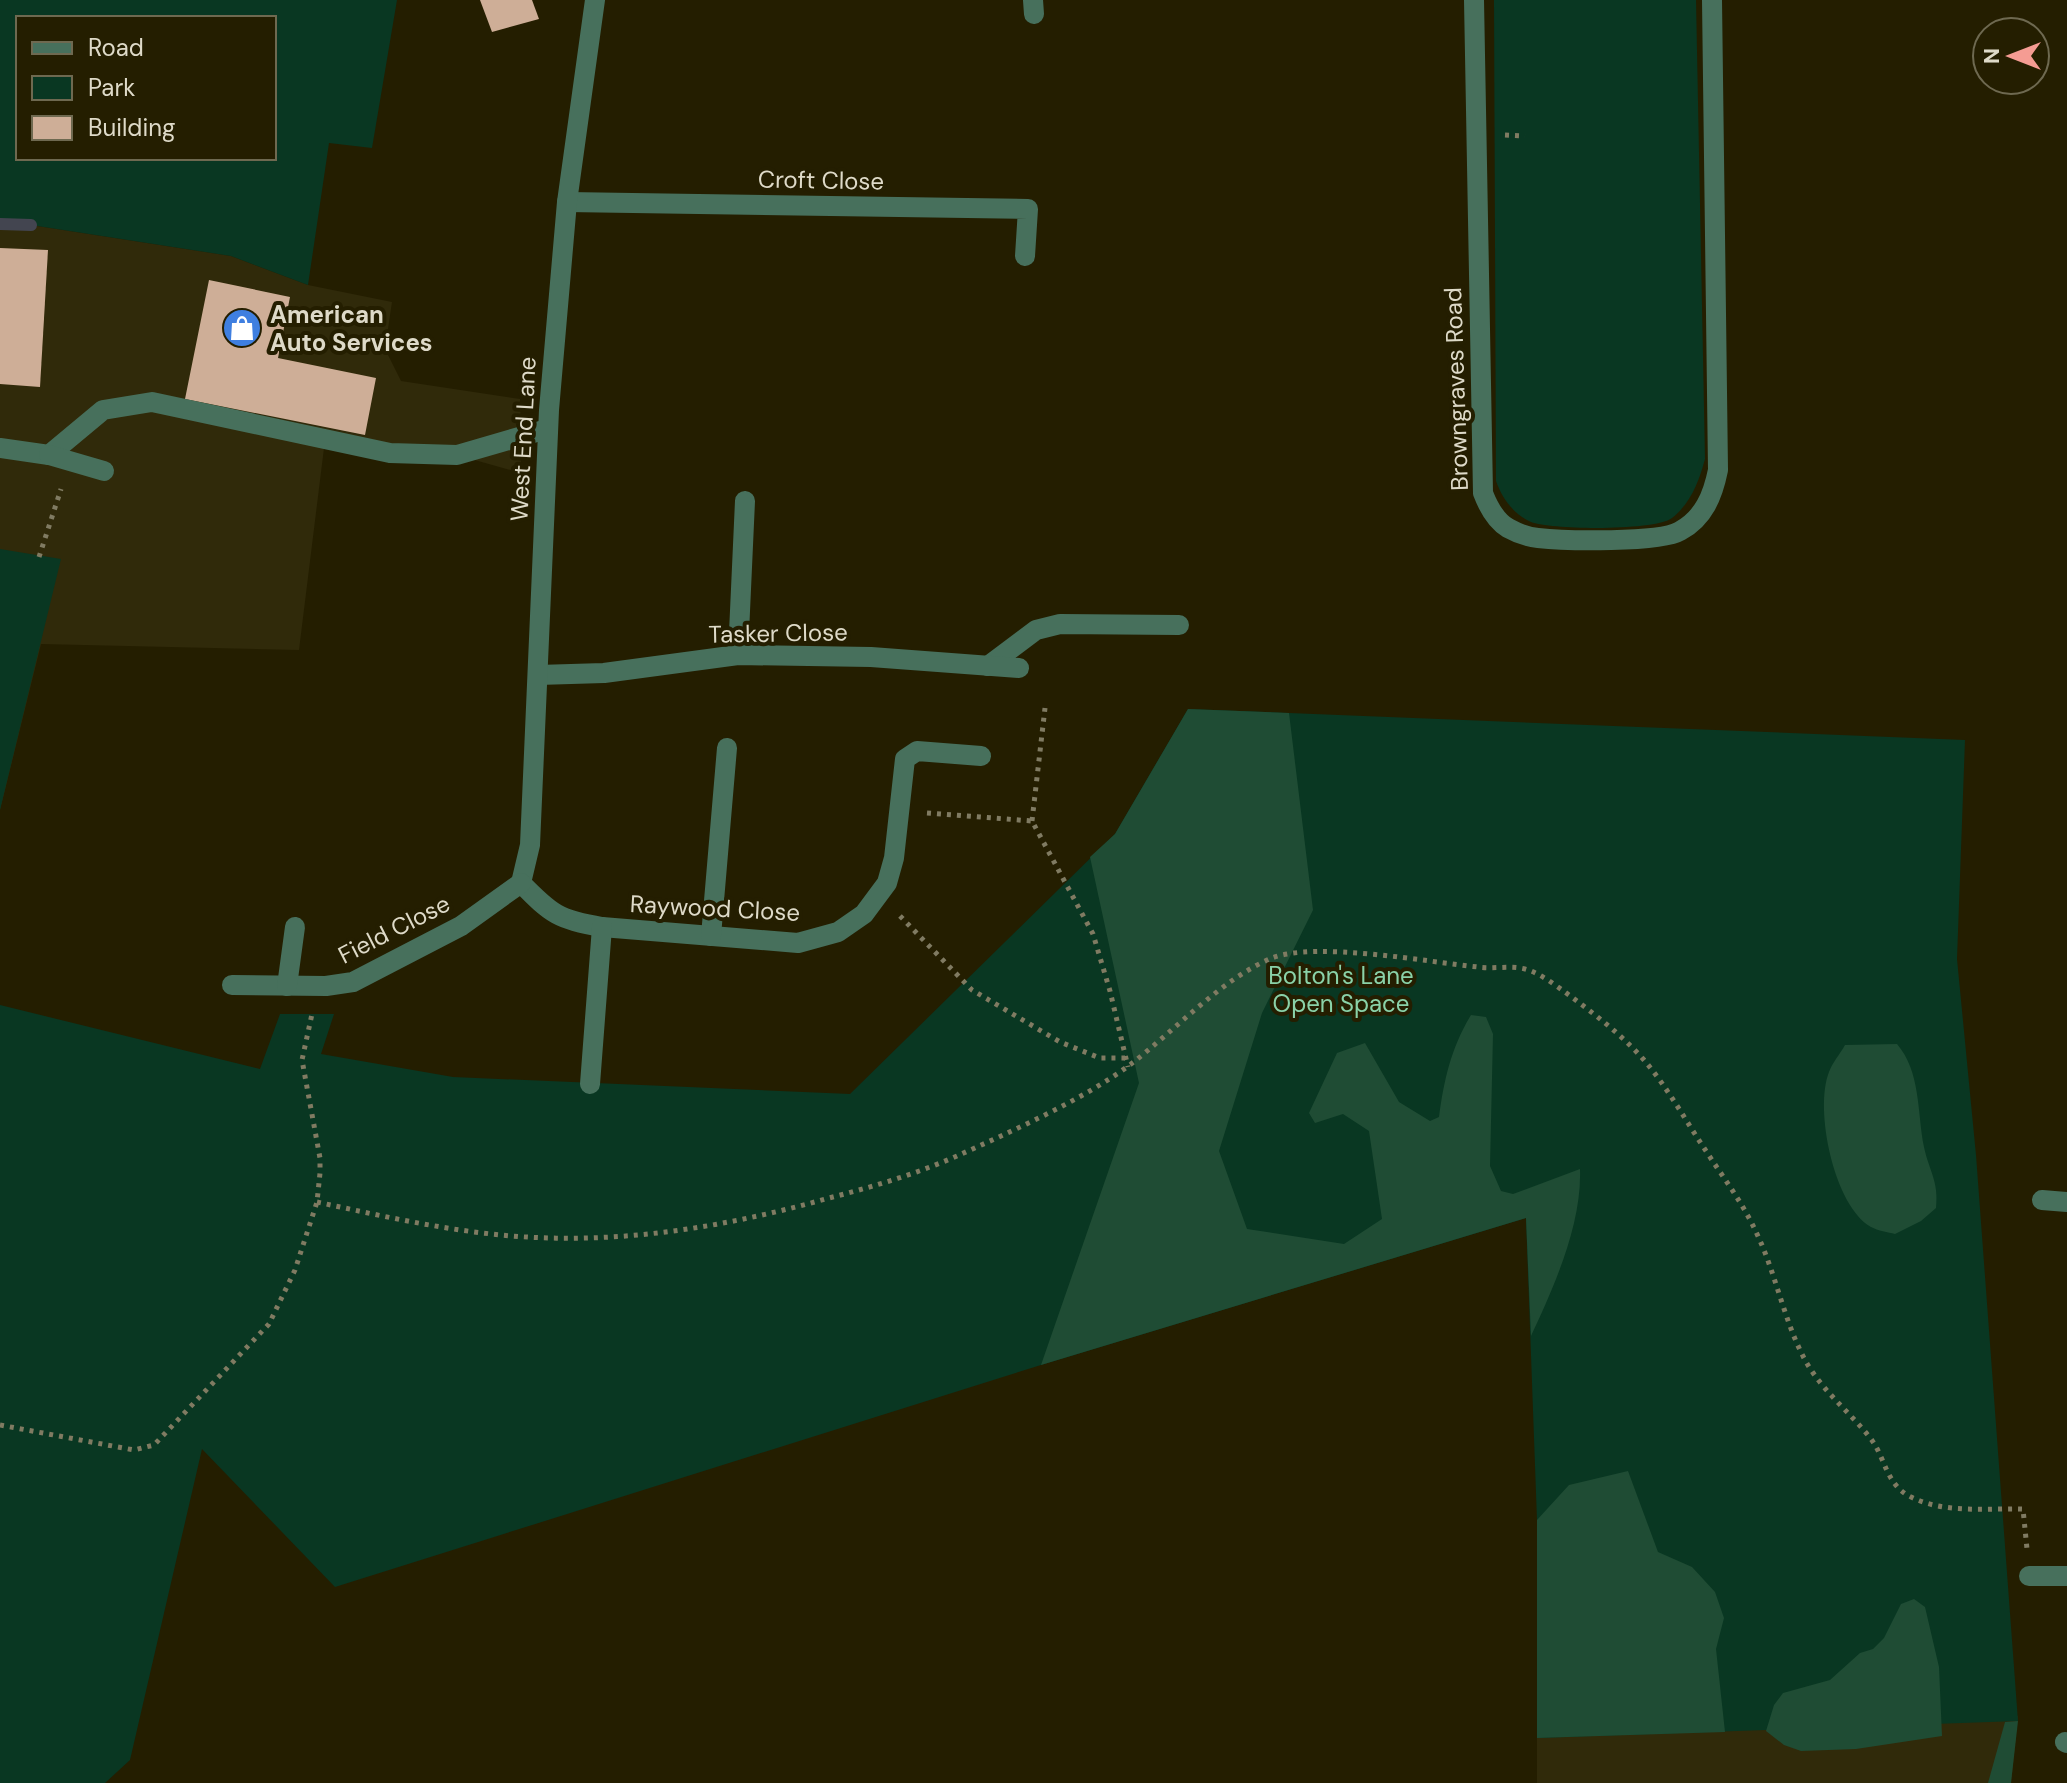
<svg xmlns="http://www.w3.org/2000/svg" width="2067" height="1783" viewBox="0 0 2067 1783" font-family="'DM Sans',sans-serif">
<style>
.built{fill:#302a0a}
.green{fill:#093722;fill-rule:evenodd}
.forest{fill:#1f4c34}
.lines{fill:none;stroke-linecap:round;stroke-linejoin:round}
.stream{stroke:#434550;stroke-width:12}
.building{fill:#ceae97}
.path{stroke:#807b62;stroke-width:5;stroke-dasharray:4 6;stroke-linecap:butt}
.minor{stroke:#47705c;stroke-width:20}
.labels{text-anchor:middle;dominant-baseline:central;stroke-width:8;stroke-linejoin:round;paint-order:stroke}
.street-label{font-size:24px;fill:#dedac8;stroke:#241e00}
.poi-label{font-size:24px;font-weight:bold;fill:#dedac8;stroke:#241e00;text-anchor:start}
.park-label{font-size:24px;fill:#8ad2a8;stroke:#241e00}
</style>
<rect width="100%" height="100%" fill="#241e00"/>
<g class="built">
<path d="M0,224L31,225L231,256L308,285L392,302L385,349L401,381L520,399L521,429V473L457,455L325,440L299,650L41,644L0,810Z"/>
<path d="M2018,1716L2011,1783H1537V1738Z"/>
</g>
<g class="green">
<path d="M0,0H397L372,148L329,143L308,285L231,256L31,225L0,224ZM18,18H274V158H18Z"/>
<path d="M1494,0H1696L1705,459C1699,481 1691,503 1672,518C1655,531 1552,530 1531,522C1513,514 1502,498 1496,481Z"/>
<path d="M0,549L61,559L0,810Z"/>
<path d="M1188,709L1965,740L1957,959L1976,1155L2018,1721L1537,1738V1520L1526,1218L1041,1365L335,1587L202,1449L130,1760L105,1783H0V1005L260,1069L280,1014H334L321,1054L453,1077L850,1094L1115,834Z"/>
</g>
<g class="forest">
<path d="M1188,709L1289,713L1313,910L1262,1013L1219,1151L1247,1229L1344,1244L1382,1219L1369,1131L1343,1114L1315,1123L1309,1113L1337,1053L1365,1043L1399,1102L1430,1121L1439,1117C1444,1080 1451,1048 1471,1015L1486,1017L1493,1034L1490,1166L1501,1191L1513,1194L1580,1169C1582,1224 1554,1287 1531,1336L1526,1218L1041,1365L1139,1083L1090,857L1115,834Z"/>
<path d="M1897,1044C1921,1072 1917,1112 1924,1147C1929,1171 1939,1181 1936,1208L1921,1221L1895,1234C1888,1232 1878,1231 1871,1227C1834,1206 1814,1109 1829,1072C1832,1063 1840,1054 1845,1045Z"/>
<path d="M1628,1471L1658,1552L1692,1567L1715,1592L1724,1618L1716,1649L1725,1732L1537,1738V1520L1569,1485Z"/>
<path d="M1914,1599L1925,1607L1939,1667L1942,1736L1856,1749L1801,1751L1784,1745L1766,1731L1774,1705L1783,1693L1830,1680L1860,1653L1873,1649L1884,1638L1901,1604Z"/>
<path d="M2018,1721L2011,1783H1988L2005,1722Z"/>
</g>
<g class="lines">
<path class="stream" d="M0,224L31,225"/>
</g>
<g class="building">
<path d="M480,0H532L539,19L492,32Z"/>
<path d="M0,248L48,250L40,387L0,384Z"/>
<path d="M209,280L290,297L278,358L376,378L365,435L185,399Z"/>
</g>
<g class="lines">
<g class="path">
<path d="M1505,135L1525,136"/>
<path d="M39,557L61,489"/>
<path d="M927,813L1032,821L1093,934L1110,991L1128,1067"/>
<path d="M1032,821L1045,708"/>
<path d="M900,916L972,990L1060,1042L1100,1058H1125"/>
<path d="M317,1202C377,1215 439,1229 501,1235C611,1246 723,1228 829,1198C872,1187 916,1174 957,1156C1012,1131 1083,1100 1131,1064C1174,1031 1223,978 1272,958C1317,941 1427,962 1478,967C1492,969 1506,966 1520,968C1536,970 1552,983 1565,992C1593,1013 1621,1034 1644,1060C1668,1088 1687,1123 1708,1154C1725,1180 1744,1205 1757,1234C1776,1274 1784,1321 1805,1360C1822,1391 1850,1412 1871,1439C1886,1459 1886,1485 1911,1497C1945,1514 1986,1508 2023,1509L2027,1549"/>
<path d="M0,1425L134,1450L154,1445L269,1324L295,1270L317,1202L320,1173V1158L302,1060L312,1014"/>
</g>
<g class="minor">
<path d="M1033,0L1034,14"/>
<path d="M1474,0L1483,493C1488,506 1496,521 1508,528C1517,533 1528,537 1538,538C1564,541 1660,543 1680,531C1704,518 1713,495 1718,470L1712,0"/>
<path d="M567,202L1028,209L1025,256"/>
<path d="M0,448L49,455L103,410L152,402L390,453L457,455L547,429"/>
<path d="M49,455L104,471"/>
<path d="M738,655L745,501"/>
<path d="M988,666L1036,630L1060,624L1179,625"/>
<path d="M538,675L604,673L738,655L871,657L1019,668"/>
<path d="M521,883L530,845L549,410L567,202L595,0"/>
<path d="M521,883C551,914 559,920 602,927L798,943L838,932L864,914L887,883L894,858L905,759L917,751L981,756"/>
<path d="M711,936L727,748"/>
<path d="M232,985L326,986L353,982L461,926L521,883"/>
<path d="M287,986L295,927"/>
<path d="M590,1084L602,927"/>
<path d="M2042,1200L2067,1202"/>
<path d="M2029,1576H2067"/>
<path d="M2065,1742L2067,1743"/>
</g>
</g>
<defs>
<g id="shop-disc" transform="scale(2)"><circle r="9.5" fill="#3f7fe0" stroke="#241e00"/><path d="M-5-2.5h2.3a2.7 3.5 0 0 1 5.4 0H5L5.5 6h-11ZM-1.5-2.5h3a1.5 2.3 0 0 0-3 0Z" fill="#fff"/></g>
</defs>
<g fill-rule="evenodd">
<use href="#shop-disc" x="242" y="328"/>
</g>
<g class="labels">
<g class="street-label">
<text transform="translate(821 180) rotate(1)">Croft Close</text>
<text transform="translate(1456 389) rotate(-92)">Browngraves Road</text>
<text transform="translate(523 439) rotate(-87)">West End Lane</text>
<text transform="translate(778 633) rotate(-1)">Tasker Close</text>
<text transform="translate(715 908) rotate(3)">Raywood Close</text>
<text transform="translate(394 929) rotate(-27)">Field Close</text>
</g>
<g class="poi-label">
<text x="270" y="314">American<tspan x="270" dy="28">Auto Services</tspan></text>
</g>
<g class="park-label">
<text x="1341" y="975">Bolton's Lane<tspan x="1341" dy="28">Open Space</tspan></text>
</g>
</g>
<rect x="16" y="16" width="260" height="144" fill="#241e00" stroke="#6e6950" stroke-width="2"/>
<rect x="32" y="42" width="40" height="12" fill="#47705c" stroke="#6e6950" stroke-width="2"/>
<text x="88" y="56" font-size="24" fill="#dedac8">Road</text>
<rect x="32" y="76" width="40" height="24" fill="#093722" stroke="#6e6950" stroke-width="2"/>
<text x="88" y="96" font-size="24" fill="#dedac8">Park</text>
<rect x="32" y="116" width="40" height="24" fill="#ceae97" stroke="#6e6950" stroke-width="2"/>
<text x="88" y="136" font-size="24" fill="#dedac8">Building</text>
<g transform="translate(2011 56) rotate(270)"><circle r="38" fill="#241e00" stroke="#6e6950" stroke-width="2"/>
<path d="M0-6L14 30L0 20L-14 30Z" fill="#f59c93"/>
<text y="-12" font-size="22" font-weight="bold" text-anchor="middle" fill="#dedac8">N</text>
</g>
</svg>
